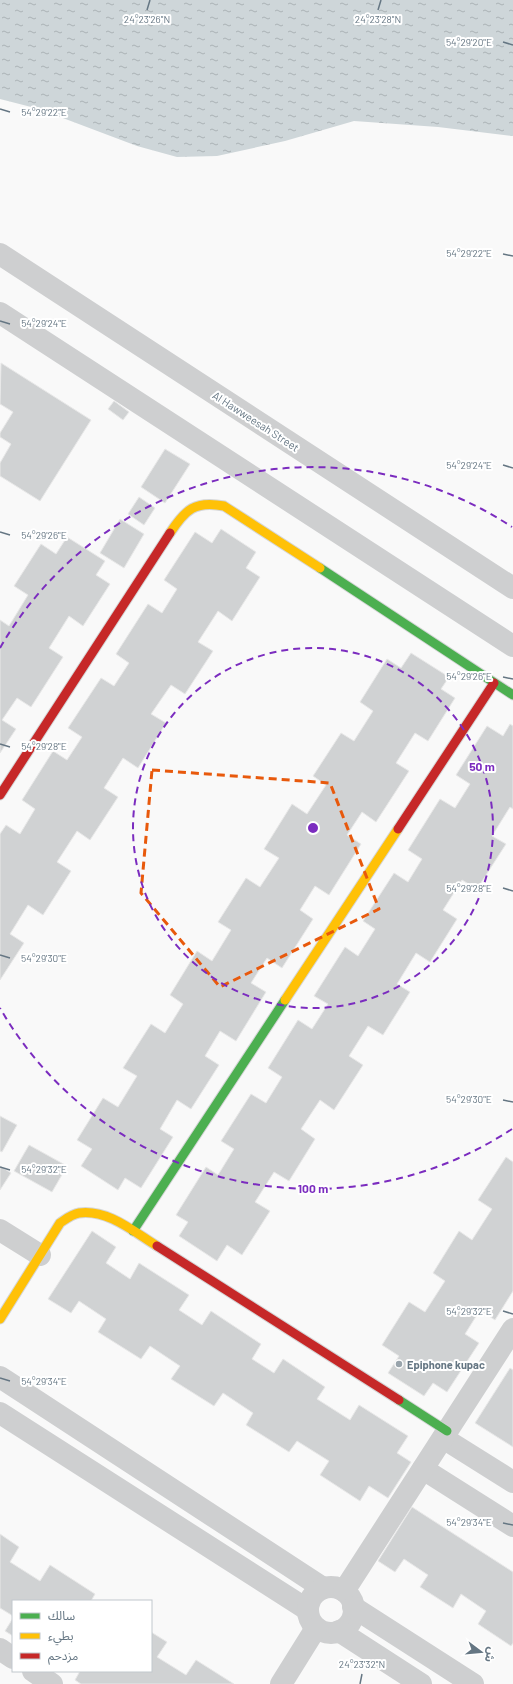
<svg xmlns="http://www.w3.org/2000/svg" width="513" height="1684" viewBox="0 0 513 1684" font-family="Barlow,'Noto Sans Arabic',sans-serif">
<style>
.water{fill:url(#water-ripples)}
.building{fill:#d0d2d3;stroke:#e8e8e8}
.lines{fill:none;stroke-linecap:round;stroke-linejoin:round}
.fast-casing{stroke:#d5d6d7;stroke-width:11}
.slow-casing{stroke:#d5d6d7;stroke-width:11}
.jam-casing{stroke:#d5d6d7;stroke-width:11}
.street{stroke:#cecfd0;stroke-width:22}
.fast{stroke:#4caf50;stroke-width:9}
.slow{stroke:#ffc107;stroke-width:9}
.jam{stroke:#c62828;stroke-width:9}
.marked{fill:none;stroke:#e8590c;stroke-width:3;stroke-dasharray:8 5;stroke-linejoin:round}
.ticks{fill:none;stroke:#657683;stroke-width:1.5}
.ring{fill:none;stroke:#7b2cbf;stroke-width:2;stroke-dasharray:7 5}
.poi-dot{fill:#99a4ac;stroke:#fff;stroke-width:1.5}
.labels{text-anchor:middle;dominant-baseline:central;stroke-width:4;stroke-linejoin:round;paint-order:stroke}
.street-label{font-size:11px;fill:#657683;stroke:#fff}
.poi-label{font-size:11px;font-weight:bold;fill:#657683;stroke:#fff;text-anchor:start}
.ticks-label{font-size:10px;text-anchor:middle;fill:#657683;stroke:#fff;stroke-width:4;stroke-linejoin:round;paint-order:stroke}
.centre{fill:#7b2cbf;stroke:#fff;stroke-width:2}
.ring-label{font-size:12px;text-anchor:middle;font-weight:bold;fill:#7b2cbf;stroke:#fff;stroke-width:4;stroke-linejoin:round;paint-order:stroke}
</style>
<defs>
<pattern id="water-ripples" width="26" height="14" patternUnits="userSpaceOnUse"><rect width="26" height="14" fill="#ced6d9"/><path d="M2 4q2-2 4 0t4 0M15 11q2-2 4 0t4 0" fill="none" stroke="#abb2b5"/></pattern>
</defs>
<rect width="100%" height="100%" fill="#f9f9f9"/>
<path class="water" d="M0,0H513V136L438,127L354,121L285,141L217,156L177,157L137,146L39,109L0,99Z"/>
<g class="building">
<path d="M1,363L91,420L40,501L0,476V463L11,444L0,437V433L13,412L0,404Z"/>
<path d="M114,401L129,412L123,420L108,409Z"/>
<path d="M165,449L190,464L165,503L141,487Z"/>
<path d="M139,497L155,508L144,525L128,514Z"/>
<path d="M120,519L144,534L124,568L100,553Z"/>
<path d="M221,529L256,552L246,568L260,577L232,621L218,611L198,642L213,651L185,694L171,685L151,714L166,723L138,768L123,758L104,788L118,797L90,840L77,831L57,862L71,871L43,915L28,905L10,934L24,943L0,980V834L6,825L20,834L35,809L22,800L53,751L67,760L82,737L68,728L101,678L114,686L129,663L116,654L148,604L162,613L177,589L164,580L195,532L212,543Z"/>
<path d="M67,537L105,561L96,575L110,584L83,626L69,616L49,648L63,657L31,707L17,698L2,720L16,729L0,753V620L9,626L28,595L14,586L41,544L56,554Z"/>
<path d="M411,653L449,677L441,689L455,698L428,741L415,733L396,763L409,771L376,822L362,812L347,835L361,844L329,895L315,886L300,910L313,919L282,968L267,958L251,983L266,992L236,1041L220,1031L205,1056L219,1065L191,1109L177,1100L160,1129L173,1137L141,1188L125,1178L118,1190L81,1166L92,1149L77,1140L103,1098L118,1107L137,1076L123,1068L151,1024L165,1033L183,1004L170,995L197,951L212,961L231,930L218,922L246,878L260,887L279,858L264,849L292,804L307,814L326,785L313,776L341,733L354,741L373,711L360,702L387,659L401,668Z"/>
<path d="M510,724L513,726V809L510,807L492,836L506,844L477,889L462,880L443,910L457,919L430,962L416,953L397,984L410,992L383,1035L368,1026L349,1056L363,1065L334,1110L320,1100L301,1129L315,1139L289,1181L274,1172L255,1202L270,1211L242,1255L227,1245L217,1261L179,1236L188,1222L176,1215L206,1167L218,1175L234,1149L221,1141L251,1094L266,1103L282,1077L268,1068L298,1020L312,1029L328,1004L314,996L345,947L358,956L375,929L363,921L394,873L408,882L422,859L408,850L440,799L455,808L470,784L456,775L487,726L503,736Z"/>
<path d="M0,1116L17,1125L2,1152L0,1151Z"/>
<path d="M29,1145L67,1166L52,1192L14,1171Z"/>
<path d="M506,1157L513,1162V1291L495,1320L480,1310L465,1334L479,1343L447,1392L433,1383L424,1396L388,1373L399,1356L382,1345L409,1302L425,1312L445,1281L433,1273L459,1231L472,1240L492,1209L478,1200Z"/>
<path d="M0,1166L11,1173L0,1190Z"/>
<path d="M92,1231L116,1247L106,1263L130,1279L139,1263L189,1295L179,1310L202,1325L211,1311L261,1344L252,1359L274,1373L283,1359L325,1387L317,1399L350,1420L359,1405L408,1436L397,1453L411,1462L388,1498L369,1486L360,1501L320,1475L329,1461L297,1441L289,1452L246,1425L253,1413L223,1393L214,1406L171,1379L180,1366L150,1346L141,1359L98,1332L106,1319L79,1301L71,1313L48,1299Z"/>
<path d="M510,1368L513,1370V1447L475,1423Z"/>
<path d="M412,1507L513,1572V1643L511,1646L478,1624L486,1611L461,1594L453,1608L420,1587L428,1575L404,1559L395,1572L378,1561Z"/>
<path d="M0,1534L19,1547L10,1562L40,1581L50,1565L95,1594L91,1601H13V1616L0,1608Z"/>
<path d="M13,1618V1636L5,1631Z"/>
<path d="M151,1632L167,1642L157,1657L186,1675L196,1660L234,1684H81L75,1680L80,1671H151Z"/>
</g>
<g class="lines">
<g class="fast-casing">
<g id="fast">
<path d="M320,568L513,695"/>
<path d="M133,1231L285,1000"/>
<path d="M399,1400L447,1431"/>
</g>
</g>
<g class="slow-casing">
<g id="slow">
<path d="M170,533C185,510 195,500 224,506L320,568"/>
<path d="M285,1000L398,829"/>
<path d="M0,1319L60,1223C66,1219 72,1214 79,1213C108,1209 134,1232 157,1246"/>
</g>
</g>
<g class="jam-casing">
<g id="jam">
<path d="M0,795L170,533"/>
<path d="M398,829L494,683"/>
<path d="M157,1246L399,1400"/>
</g>
</g>
<g class="street">
<path d="M0,254L513,588"/>
<path d="M0,313L513,646"/>
<path d="M0,1230L40,1255"/>
<path d="M0,1377L323,1588"/>
<path d="M0,1413L308,1610"/>
<path d="M443,1438L513,1482"/>
<path d="M423,1469L513,1526"/>
<circle cx="331" cy="1610" r="23"/>
<path d="M344,1591L513,1329"/>
<path d="M353,1607L473,1684"/>
<path d="M339,1631L421,1684"/>
<path d="M0,1649L13,1658"/>
<path d="M33,1671L52,1684"/>
<path d="M281,1684L316,1628"/>
</g>
<use href="#fast" class="fast"/>
<use href="#slow" class="slow"/>
<use href="#jam" class="jam"/>
</g>
<path class="marked" d="M152,770L330,783L379,909L220,987L141,893Z"/>
<path class="ticks" d="M147,10L150,0M378,10L381,0M503,42L513,45M0,109L10,112M503,254L513,256M0,321L10,324M503,465L513,468M0,532L10,535M503,677L513,679M0,744L10,747M503,888L513,891M0,955L10,958M503,1100L513,1102M0,1167L10,1170M503,1311L513,1314M0,1378L10,1381M503,1523L513,1525M360,1684L362,1674"/>
<g class="ring">
<circle cx="313" cy="828" r="180"/>
<path d="M512 1129A361 361 0 0 1 0 1008M0 648A361 361 0 0 1 512 527"/>
</g>
<circle class="poi-dot" cx="399" cy="1364" r="4"/>
<g class="labels">
<g class="street-label">
<text transform="translate(256 421) rotate(33)">Al Hawweesah Street</text>
</g>
<g class="poi-label">
<text x="407" y="1364">Epiphone kupac</text>
</g>
</g>
<g class="ticks-label">
<text x="147" y="23">24°23'26"N</text>
<text x="378" y="23">24°23'28"N</text>
<text x="469" y="46">54°29'20"E</text>
<text x="44" y="116">54°29'22"E</text>
<text x="469" y="257">54°29'22"E</text>
<text x="44" y="327">54°29'24"E</text>
<text x="469" y="469">54°29'24"E</text>
<text x="44" y="539">54°29'26"E</text>
<text x="469" y="680">54°29'26"E</text>
<text x="44" y="750">54°29'28"E</text>
<text x="469" y="892">54°29'28"E</text>
<text x="44" y="962">54°29'30"E</text>
<text x="469" y="1103">54°29'30"E</text>
<text x="44" y="1173">54°29'32"E</text>
<text x="469" y="1315">54°29'32"E</text>
<text x="44" y="1385">54°29'34"E</text>
<text x="469" y="1526">54°29'34"E</text>
<text x="362" y="1668">24°23'32"N</text>
</g>
<circle cx="313" cy="828" r="6" class="centre"/>
<g class="ring-label">
<text x="482" y="771">50 m</text>
<text x="313" y="1193">100 m</text>
</g>
<rect x="12" y="1600" width="140" height="72" fill="#ffffff" stroke="#c1c8cd"/>
<rect x="20" y="1613" width="20" height="6" fill="#4caf50" stroke="#c1c8cd"/>
<text x="48" y="1620" font-size="12" fill="#657683">سالك</text>
<rect x="20" y="1633" width="20" height="6" fill="#ffc107" stroke="#c1c8cd"/>
<text x="48" y="1640" font-size="12" fill="#657683">بطيء</text>
<rect x="20" y="1653" width="20" height="6" fill="#c62828" stroke="#c1c8cd"/>
<text x="48" y="1660" font-size="12" fill="#657683">مزدحم</text>
<g transform="translate(481 1652) rotate(106)" stroke="#ffffff" stroke-width="3" paint-order="stroke">
<path d="M0-3L7 15L0 10L-7 15Z" fill="#657683"/>
<text y="-6" font-size="11" font-weight="bold" text-anchor="middle" fill="#657683">ش</text>
</g>
</svg>
